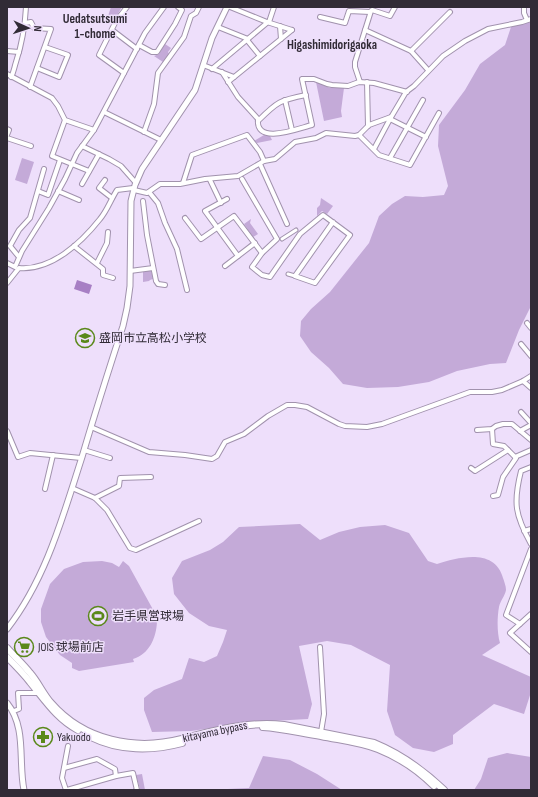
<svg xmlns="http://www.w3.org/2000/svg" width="538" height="797" viewBox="0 0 538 797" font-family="'Sofia Sans Condensed','Noto Sans JP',sans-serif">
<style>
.green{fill:#c4aad8}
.water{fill:#a77fc4}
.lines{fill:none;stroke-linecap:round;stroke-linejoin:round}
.pedestrian-casing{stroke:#a192ad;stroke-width:5}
.minor-casing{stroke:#a192ad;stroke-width:6}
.tertiary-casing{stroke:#a192ad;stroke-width:7}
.trunk-casing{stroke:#a192ad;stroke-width:8}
.pedestrian{stroke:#fff;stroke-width:3}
.minor{stroke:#fff;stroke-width:4}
.tertiary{stroke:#fff;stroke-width:5}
.trunk{stroke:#fff;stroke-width:6}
.labels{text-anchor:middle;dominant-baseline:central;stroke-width:3;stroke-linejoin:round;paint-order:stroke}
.poi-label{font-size:12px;fill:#312b36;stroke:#eedffb;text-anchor:start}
.street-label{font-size:12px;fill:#312b36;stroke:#eedffb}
.neighbourhood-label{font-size:13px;font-weight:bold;fill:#312b36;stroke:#eedffb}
</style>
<rect width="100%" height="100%" fill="#eedffb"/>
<g class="green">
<path d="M111,7H122L114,20L108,16Z"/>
<path d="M531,21V306L519,330L506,363L490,364L457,371L429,382L398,387L367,388L343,384L329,368L311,352L300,336L301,321L311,309L330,292L369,243L379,216L392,204L405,196L423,197L444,195L448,186L438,146L439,125L465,90L480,64L505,45L511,27Z"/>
<path d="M165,44L171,48L168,52L169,54L163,62L154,56L159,54Z"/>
<path d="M316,82L330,88H344L341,111L342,117L324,121Z"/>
<path d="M264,135L270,136L272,140L257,143L254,141Z"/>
<path d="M22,158L34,162L27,184L15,180Z"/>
<path d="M321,198L333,206L327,214L322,211L317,216V208L320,205Z"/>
<path d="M251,219L250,223L258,234L253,237L244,224Z"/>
<path d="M151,270L153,279L150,280L149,281L143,282V272Z"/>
<path d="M300,524L320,540L339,532L360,527L385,525L409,533L428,561L437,564C459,557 495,548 503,578C504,581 506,586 506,590C505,596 500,601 499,607C497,618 497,633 500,643L482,655L531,677V692L524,714L494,704L453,735V744L434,752L413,748L395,735L387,711L390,665L351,645L327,641L299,646L312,704L308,719L253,722L191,731L152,732L144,710V698L154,690L182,679L189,658L204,662L217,656L223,642L227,630L209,626L189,613L174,594L172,578L182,561L210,550L223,542L239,527Z"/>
<path d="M102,561L112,563L119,567L123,561L129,566L156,615L153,617L157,622C156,639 149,654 133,659L134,662L79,671L72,668V663L60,655L46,637L41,622V609L50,584L64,569L83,562Z"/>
<path d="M507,753L531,757V790H474L481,779L488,758Z"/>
<path d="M263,756L290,760L317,774L342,790H206L249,788Z"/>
<path d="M142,774L145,790L140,789L136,775Z"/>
</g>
<path class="water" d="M77,280L92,285L89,294L74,289Z"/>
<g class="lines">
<g class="pedestrian-casing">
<g id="pedestrian">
<path d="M282,239L296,230"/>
<path d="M288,274L295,276"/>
</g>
</g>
<g class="minor-casing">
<g id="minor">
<path d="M127,7L116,21L99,55L124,73L145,33L164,7"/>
<path d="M230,7L267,22L292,30"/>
<path d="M524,7V13L527,20"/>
<path d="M320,17L345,23L349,11L370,12"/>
<path d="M269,22L274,7"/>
<path d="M25,23L31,22L34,28L51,29L30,87"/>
<path d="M280,26L281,39"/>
<path d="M218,27L248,39"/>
<path d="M112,30L137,49"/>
<path d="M365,30L411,51L428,70"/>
<path d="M247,40L260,56"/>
<path d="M139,45L152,52H157L175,24L182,10L178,7"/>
<path d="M7,51L19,52"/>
<path d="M411,51L450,12"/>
<path d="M203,65L234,77"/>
<path d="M37,68L59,77L68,55L45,47"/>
<path d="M212,69L268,22"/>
<path d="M222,72L238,97L259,120C277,102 280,100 306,95"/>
<path d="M7,74L52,98L58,106L65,120L94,130"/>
<path d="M11,77C14,72 14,68 16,62C22,44 25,26 26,7"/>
<path d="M228,82L292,30"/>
<path d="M360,82L355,67V62L371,11L372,10L390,16L395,7"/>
<path d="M367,82L368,126"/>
<path d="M285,100L292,130"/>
<path d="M104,112L161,140"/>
<path d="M258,119C255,146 299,128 312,125L302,79H314L327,84L332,85L348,86L359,82L374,83L407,92"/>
<path d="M390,119L426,137"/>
<path d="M65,120L52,156L89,171"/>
<path d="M7,129L9,130L7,135"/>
<path d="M144,132L154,104L158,73L184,37L191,16L196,13L199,7"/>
<path d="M359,135L379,155L410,165L439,113"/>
<path d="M7,138L31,146"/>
<path d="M82,146L109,159L121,166L136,183"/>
<path d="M374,149L390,119L406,92L414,86L443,56L465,41L488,29L522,22L531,19"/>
<path d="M390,158L423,100"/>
<path d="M260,164L287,224"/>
<path d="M242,179L277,239L262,253L252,267L262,275L270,277L300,234L323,215L350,235L315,283L295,276L333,222"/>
<path d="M105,180L99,188L112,198"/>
<path d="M210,180L221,203"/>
<path d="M183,183L192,155L247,135L260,152L264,161"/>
<path d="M82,184L99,154"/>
<path d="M134,190L147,193L160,184H180L205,179L238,176L264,161L275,159L295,142L316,138L326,133L355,136L359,135L369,125L391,117"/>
<path d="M38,191L48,195L60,160"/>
<path d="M58,191L79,200"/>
<path d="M149,192L158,203L165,223L177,249L187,290"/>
<path d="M227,199L205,211L238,256"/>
<path d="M143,201L147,235L156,281L158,284L165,285"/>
<path d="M185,218L201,239L234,216L262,253"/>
<path d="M74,246L103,269V275L113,278"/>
<path d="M19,257L10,246L19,230L30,218L44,169"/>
<path d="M7,263L15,267L22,251L49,208L65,179L77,153L94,130L124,73"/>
<path d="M97,263L107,243L108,232"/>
<path d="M225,266L255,243"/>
<path d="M130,271L153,268"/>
<path d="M7,283L19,268C51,271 81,243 100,219C107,211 111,199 117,190L133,188"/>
<path d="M527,323L531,328"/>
<path d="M521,344L531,356"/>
<path d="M523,381L531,388"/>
<path d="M521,412L531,423"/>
<path d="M91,427L149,452L185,455L212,459L217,456L225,442L244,434L268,416L287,405H295L307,407L339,424L345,426L367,427L382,424L470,392H492L502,390L523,381L531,376"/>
<path d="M492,429L493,444L504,446L516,458L503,477L498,495L493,496"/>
<path d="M477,430L492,429L496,426L503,424H512L531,440"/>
<path d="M7,431L18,457L30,453L81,458"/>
<path d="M520,431L531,425"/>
<path d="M84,450L110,458"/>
<path d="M515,457L531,450"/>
<path d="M531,467L521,471C513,503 515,515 531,544"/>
<path d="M471,468L475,471L508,450"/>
<path d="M72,488L95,498L107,510L130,548L136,550L199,521"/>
<path d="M45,489L53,455"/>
<path d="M95,498L119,486L120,478L151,477"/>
<path d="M524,531L531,529"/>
<path d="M531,614L510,633L531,652"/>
<path d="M520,624L506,615L531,549"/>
<path d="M320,647L324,714L321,732"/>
<path d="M14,711L19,709L18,693H39"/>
<path d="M64,768L97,759L115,769L116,776"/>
<path d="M66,790L62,778L68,746"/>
<path d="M67,790L116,776L133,773L137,790H136"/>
</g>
</g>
<g class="tertiary-casing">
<g id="tertiary">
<path d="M7,629C46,579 63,516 82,457C95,413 109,369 123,326L127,308L130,286L131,201L135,185L142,169L195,90L212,38L227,7"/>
<path d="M7,703C27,728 18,761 24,790"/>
</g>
</g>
<g class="trunk-casing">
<g id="trunk">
<path d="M7,648C15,657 23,664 30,673C38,682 43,694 51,703C84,741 135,751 182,739C216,730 249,721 284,725L374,743C401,754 423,770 444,790"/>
<path d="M7,657C15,665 23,673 30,682C45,700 57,719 78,730"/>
<path d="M263,727C282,728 301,733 321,736C340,740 360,742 378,749C398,757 419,771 434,786"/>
<path d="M91,737C119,751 152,751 182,743"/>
</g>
</g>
<use href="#pedestrian" class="pedestrian"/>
<use href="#minor" class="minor"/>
<use href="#tertiary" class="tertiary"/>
<use href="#trunk" class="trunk"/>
</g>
<defs>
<g id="school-ring" transform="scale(1)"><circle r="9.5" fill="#eedffb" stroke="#5a881a" stroke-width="1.5"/><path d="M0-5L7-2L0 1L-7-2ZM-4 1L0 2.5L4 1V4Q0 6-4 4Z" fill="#5a881a"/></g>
<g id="stadium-ring" transform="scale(1)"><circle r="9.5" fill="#eedffb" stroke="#5a881a" stroke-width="1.5"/><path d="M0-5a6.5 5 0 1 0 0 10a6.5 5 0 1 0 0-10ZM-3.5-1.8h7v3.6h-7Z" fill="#5a881a"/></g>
<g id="supermarket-ring" transform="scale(1)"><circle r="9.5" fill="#eedffb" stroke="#5a881a" stroke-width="1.5"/><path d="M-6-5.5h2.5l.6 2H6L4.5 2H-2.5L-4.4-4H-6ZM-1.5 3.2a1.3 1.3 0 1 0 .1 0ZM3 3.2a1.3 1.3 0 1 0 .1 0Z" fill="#5a881a"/></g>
<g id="pharmacy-ring" transform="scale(1)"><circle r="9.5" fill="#eedffb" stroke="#5a881a" stroke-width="1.5"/><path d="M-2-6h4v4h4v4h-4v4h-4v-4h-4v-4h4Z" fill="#5a881a"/></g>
</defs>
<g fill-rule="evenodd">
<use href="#school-ring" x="85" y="338"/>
<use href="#stadium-ring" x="98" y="616"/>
<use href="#supermarket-ring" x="24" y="647"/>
<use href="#pharmacy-ring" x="43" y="737"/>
</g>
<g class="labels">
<g class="poi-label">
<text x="99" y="338">盛岡市立高松小学校</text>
<text x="112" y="616">岩手県営球場</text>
<text x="38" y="647">JOIS 球場前店</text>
<text x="57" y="737">Yakuodo</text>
</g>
<g class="street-label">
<text transform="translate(215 732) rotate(-12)">kitayama bypass</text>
</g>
<g class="neighbourhood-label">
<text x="95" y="19">Uedatsutsumi<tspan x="95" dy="15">1-chome</tspan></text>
<text x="332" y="45">Higashimidorigaoka</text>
</g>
</g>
<rect width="538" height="797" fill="none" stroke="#312b36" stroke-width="16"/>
<g transform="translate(28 28) rotate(93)" stroke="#eedffb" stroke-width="3" paint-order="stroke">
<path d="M0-3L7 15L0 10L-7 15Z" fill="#312b36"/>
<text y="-6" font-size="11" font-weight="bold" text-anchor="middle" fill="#312b36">N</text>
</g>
</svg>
